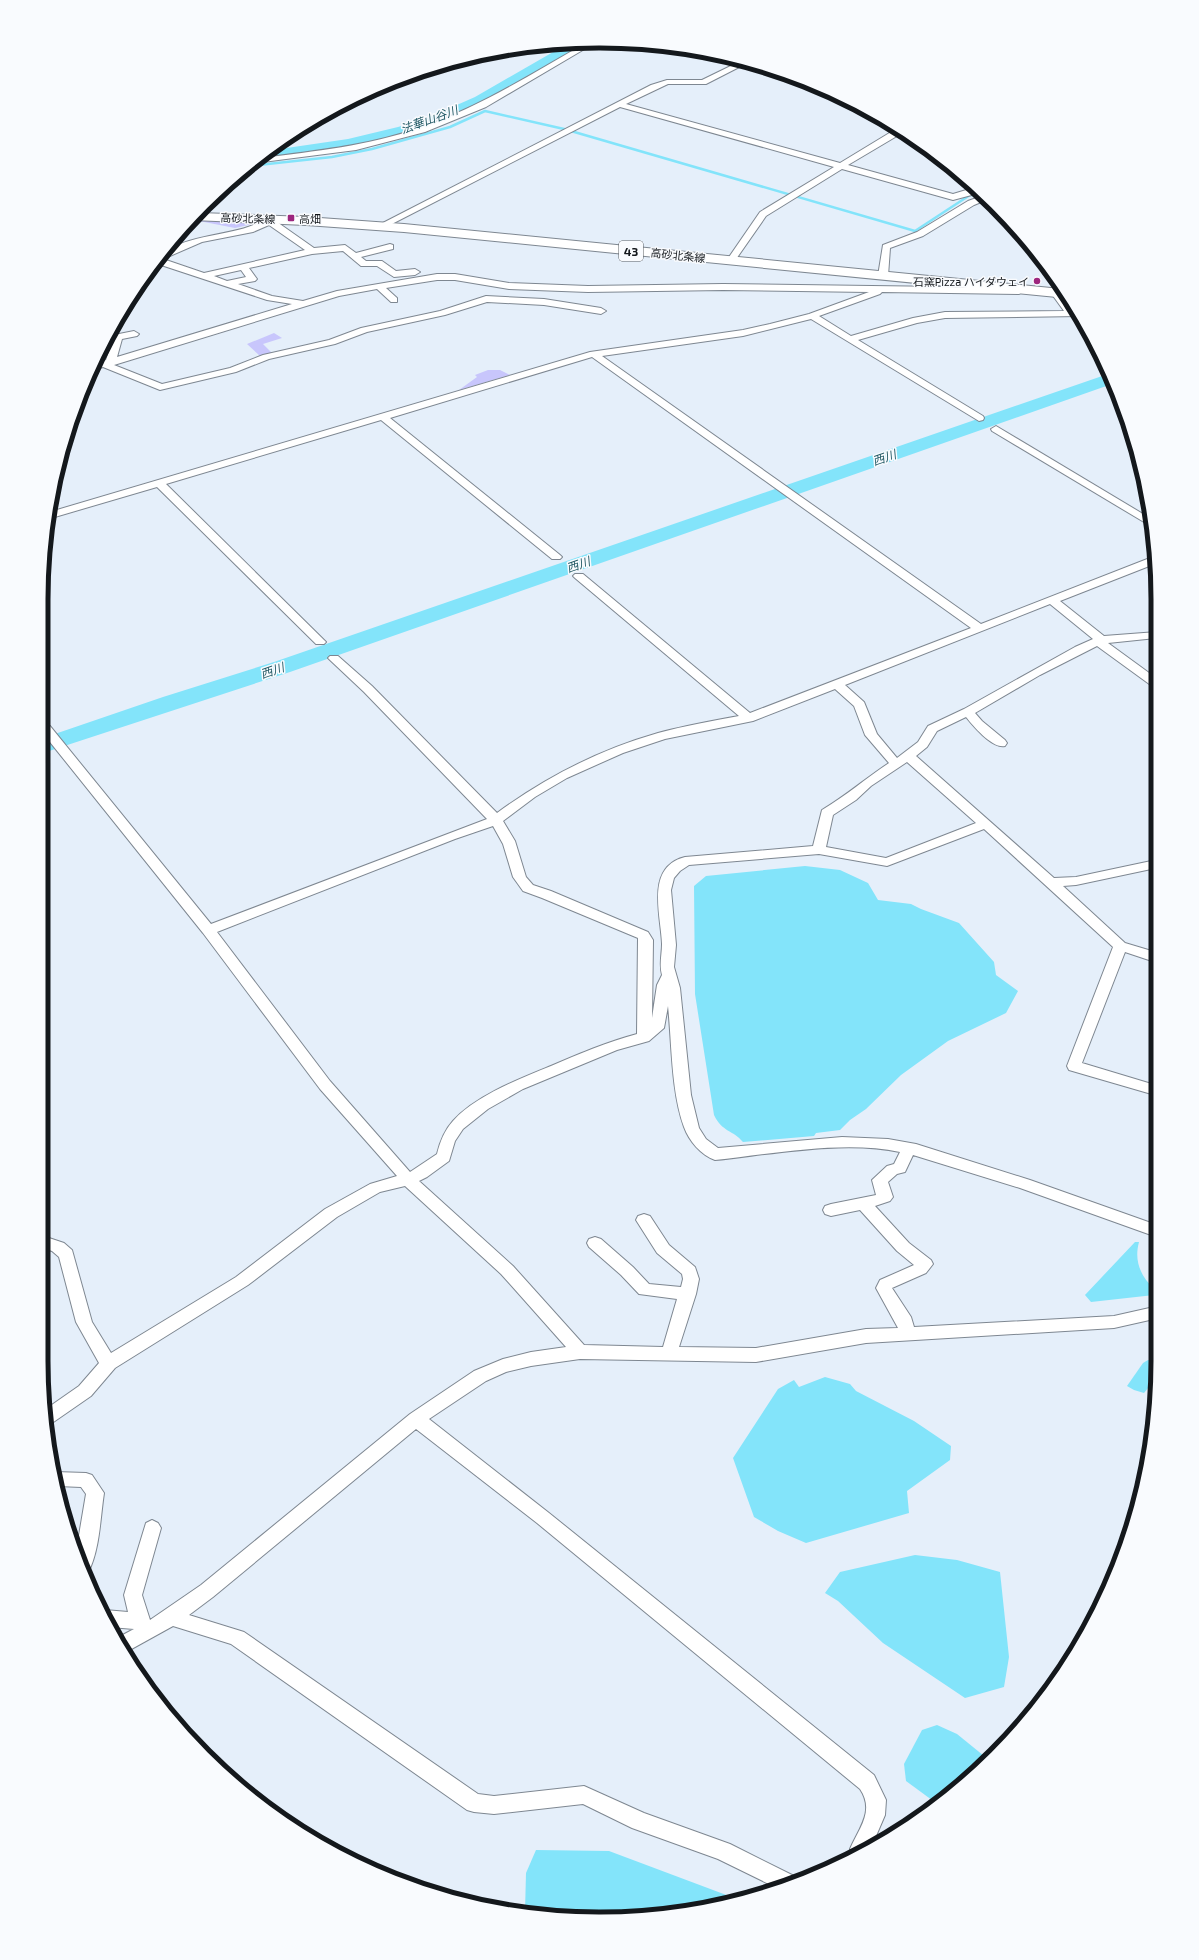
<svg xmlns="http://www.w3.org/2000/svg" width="1199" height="1960" viewBox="0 0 1199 1960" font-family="'Exo 2','Noto Sans JP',sans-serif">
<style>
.green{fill:#c8c6fc}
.water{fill:#83e4fa}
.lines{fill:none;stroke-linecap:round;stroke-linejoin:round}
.stream{stroke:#83e4fa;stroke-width:2.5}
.river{fill:#83e4fa;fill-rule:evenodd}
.street-casing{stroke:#7e8791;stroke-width:2}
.primary-casing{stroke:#7e8791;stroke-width:2}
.street{fill:#fff;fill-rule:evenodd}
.primary{fill:#fff;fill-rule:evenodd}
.poi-dot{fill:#9d267e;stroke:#f9fbfe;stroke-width:1.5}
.labels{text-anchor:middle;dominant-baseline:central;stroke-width:3;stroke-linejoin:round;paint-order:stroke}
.far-street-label{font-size:11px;fill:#14181c;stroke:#f9fbfe}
.far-poi-label{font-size:11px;fill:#14181c;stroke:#f9fbfe;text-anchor:start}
.far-water-label{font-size:12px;font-style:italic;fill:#225965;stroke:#f9fbfe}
.shield{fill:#f9fbfe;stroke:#595c60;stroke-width:1}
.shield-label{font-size:12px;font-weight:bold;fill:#14181c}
.rim{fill:none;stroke:#14181c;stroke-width:5}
</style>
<rect width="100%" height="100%" fill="#e5effa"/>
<g class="green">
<path d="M194,220L266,221L235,228Z"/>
<path d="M274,333L282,338L263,344L272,353L260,356L247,344Z"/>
<path d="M488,370H500L510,375L459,390L477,377L475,375Z"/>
</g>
<g class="water">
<path d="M805,866L840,870L868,883L878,900L911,904L921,909L959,923L994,962L996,975L1018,991L1006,1013L948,1041L901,1075L866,1109L850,1120L840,1130L816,1133L814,1136L743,1142C733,1130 722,1132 714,1115L695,994L694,886L706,876Z"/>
<path d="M1135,1242H1139C1134,1261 1140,1275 1154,1289V1295L1091,1302L1085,1295Z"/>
<path d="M1148,1360H1154L1153,1382L1144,1393L1134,1390L1127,1386L1143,1363Z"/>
<path d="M825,1377L850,1384L856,1391L914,1421L951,1446L950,1460L907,1491L909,1513L806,1543L778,1531L754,1517L733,1458L778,1389L794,1380L799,1387Z"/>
<path d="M915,1555L957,1560L1000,1572L1009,1657L1004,1687L965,1698L883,1643L838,1601L825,1593L840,1572Z"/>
<path d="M937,1725L957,1734L989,1760L936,1803L906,1781L904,1764L922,1730Z"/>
<path d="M536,1850L609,1851L737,1899L673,1914L599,1919L525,1912L526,1873Z"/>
</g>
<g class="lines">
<path class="stream" d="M250,166L332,157L372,149L450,127L485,111L564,129L915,231L970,195H980"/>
<g class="river">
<path d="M567,44H585L583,47C550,65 519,85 486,103C433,130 373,146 315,154C300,156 275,162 261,159L273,150L348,139L398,127L425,119L475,97Z"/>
<path d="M1108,374L1112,384L290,672L46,752V737L163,697L274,662Z"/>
</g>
<g class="street-casing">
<g id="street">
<path d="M584,44H593L486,107L425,132L356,150L255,163L262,158C315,151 368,146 419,128C478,108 530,75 584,44Z"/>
<path d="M743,60L749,62L706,84H668L626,104L840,163L896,129L902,133L848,165L953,194L973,188L979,193L953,200L842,169L766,216L734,262L731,263L727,260L760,212L834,167L620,107L384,228L381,229L377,226L651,85L667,80H702Z"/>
<path d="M982,196L986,200L974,205L923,236L890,248L888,276L883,279L880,278L878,276L883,245L917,232L968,201Z"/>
<path d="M274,216L278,219L277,222L314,248L345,245L356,253L390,244L393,245V249L361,257L366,261H382L396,271L415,269L420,272L415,275L394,277L377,266H361L343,251L312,254L249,268L257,279L255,281L238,284L272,296L303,301L337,291L437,274H455L509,283L588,286L723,284L1019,288L1024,291L1019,294L882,292L880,294L819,316L851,336L913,318L945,312L1064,311L1051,293L1053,291H1059L1073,311H1077L1080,316L945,318L917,323L858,340L983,416L984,418L983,420L979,421L811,319L743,336L602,356L981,624L1155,556L1157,563L1060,601L1104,636L1157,632L1156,638L1108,643L1156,678V687L1152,686L1097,646L1040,675L975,713L982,721L1005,740L1007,743L1005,746C993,749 974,727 966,717L937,731L927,747L916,756L1054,878L1076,877L1156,860V868L1076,885L1063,886L1125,943L1155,952V962L1125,952L1082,1063L1155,1085V1095L1069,1070L1067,1066L1113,947L984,829L887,866L819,854L689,865L680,871L674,878L671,890L676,945L674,967L680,988L691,1095L699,1128L706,1139L718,1148L842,1137L888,1139L916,1144L1030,1180L1154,1224V1236L1020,1188L913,1155L905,1172L897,1174L888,1182L893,1197L890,1201L875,1206L909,1243L931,1260L933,1264L926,1273L892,1288L911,1317L914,1327L1114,1316L1154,1307V1319L1114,1328L866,1343L756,1362L580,1359L531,1366L506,1372L486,1381L429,1419L549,1513L874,1775L886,1800L885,1815L873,1843L852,1853L850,1849C859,1828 875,1811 860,1789L537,1523L416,1429L213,1597L189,1615L244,1632L478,1794L494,1796L584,1786L644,1813L730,1844L796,1877L798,1880L779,1889L718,1859L632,1828L583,1804L494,1814L474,1812L467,1810L231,1644L173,1626L126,1652L117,1638L134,1629L110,1627L101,1611L105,1610L128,1612L124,1595L146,1523L152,1520L158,1523L161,1528L142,1595L150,1620L201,1585L410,1414L474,1371L503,1359L531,1352L566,1347L501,1274L405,1186L380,1192L337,1217L248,1285L115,1368L91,1396L52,1423L46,1425V1409L79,1386L99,1363L76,1322L59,1257L52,1251L46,1249V1237L64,1243L72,1250L92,1322L111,1353L236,1277L325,1209L370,1184L397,1176L320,1089L203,933L46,737V725L50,726L211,924L487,819L364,692L330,660L328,658L330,656H338L372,686L497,813C546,777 599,750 658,733C684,726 712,721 739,716L575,578L573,576L575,574H583L750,713L971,628L592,357L390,418L560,555L562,557L560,559H552L381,420L166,484L324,640L326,642L324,644H316L157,487L48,519L50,512L590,352L743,330L770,324L809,314L869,292L723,290L588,292L509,289L455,280H437L386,288L397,298V302H391L377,289L339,296L114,365L162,384L230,368L263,355L329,340L361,328L440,311L486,296L544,299L601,308L606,311L601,314L544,305L487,302L445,315L367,332L335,344L269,359L236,372L160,390L103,367L93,370L97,363L106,360L113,340L111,337L115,331L119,334L134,331L139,334L137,336L122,339L117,357L292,304L267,300L155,263C169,237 224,236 248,227C257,224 265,219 274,216ZM269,225L305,250L204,273L163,259L202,242L253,232ZM241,270L246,277L227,281L214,276ZM1050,604L1093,639L1075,647L964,709L928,726L918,742L897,758L877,734L864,702L845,685ZM835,689L854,706L865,735L889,763C866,778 846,796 822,810L813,846L685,857C645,867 661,915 662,944C662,955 659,964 662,975L657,985L652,1018L653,940L648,932L551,891L533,885L526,877L515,841L503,821L535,797L567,778L623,753L665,739L753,721ZM907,762L976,823L886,858L826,847L833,815L856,800L871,786ZM493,826L503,844L513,877L523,891L542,898L638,938L637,1034C607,1042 579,1054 551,1066C519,1079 475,1096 453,1121C444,1131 440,1142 437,1154L410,1172L330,1081L217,932L455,839ZM668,1006C672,1044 671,1091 684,1127C689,1141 701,1155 715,1160C772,1154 844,1140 900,1152L894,1164L887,1166L872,1180L876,1195L831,1204L825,1206L823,1210L825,1214L831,1216L860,1210L897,1251L914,1265L880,1280L876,1288L898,1328L866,1329L756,1348L679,1347L696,1294L699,1279L695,1267L669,1245L650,1216L644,1214L638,1216L636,1220L657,1253L682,1274L683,1279L681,1287L649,1284L633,1267L601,1239L595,1237L589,1239L587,1243L589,1247L621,1275L639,1294L677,1299L663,1347L584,1345L513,1266L419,1181L427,1177L449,1161L455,1141L463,1129L488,1109L523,1089L617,1050L649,1041L664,1028Z"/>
<path d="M996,426L1148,517L1149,525L992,431L991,429Z"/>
<path d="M55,1472L86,1473L92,1475L104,1493C100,1519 100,1549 88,1573L85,1574L76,1553L86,1494L81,1487L58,1486Z"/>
</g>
</g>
<g class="primary-casing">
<path id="primary" d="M200,213L306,217L404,224L1061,289L1067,298L404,232L306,225L193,220Z"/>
</g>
<use href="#street" class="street"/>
<use href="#primary" class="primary"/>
</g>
<g class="poi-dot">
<rect x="287" y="214" width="8" height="8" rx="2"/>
<circle cx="1037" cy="281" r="4"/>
</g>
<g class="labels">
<g class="far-street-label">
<text transform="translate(248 218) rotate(2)">高砂北条線</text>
<text transform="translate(678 255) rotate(6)">高砂北条線</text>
</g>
<g class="far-poi-label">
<text x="299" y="218">高畑</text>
<text x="1029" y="281" text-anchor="end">石窯Pizza ハイダウェイ</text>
</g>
<g class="far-water-label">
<text transform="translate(429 119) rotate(-20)">法華山谷川</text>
<text transform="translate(884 457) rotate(-19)">西川</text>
<text transform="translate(578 564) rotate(-19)">西川</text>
<text transform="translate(272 670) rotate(-19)">西川</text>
</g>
<rect class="shield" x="619" y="241" width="24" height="20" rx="3"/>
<g class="shield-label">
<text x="631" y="251">43</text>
</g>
</g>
<path d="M0 0H1199V1960H0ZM599 48H600A551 551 0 0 1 1151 599V1361A551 551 0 0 1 600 1912H599A551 551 0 0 1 48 1361V599A551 551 0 0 1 599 48Z" fill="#f9fbfe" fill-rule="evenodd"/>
<path class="rim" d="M599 48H600A551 551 0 0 1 1151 599V1361A551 551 0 0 1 600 1912H599A551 551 0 0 1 48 1361V599A551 551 0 0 1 599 48Z"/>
</svg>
